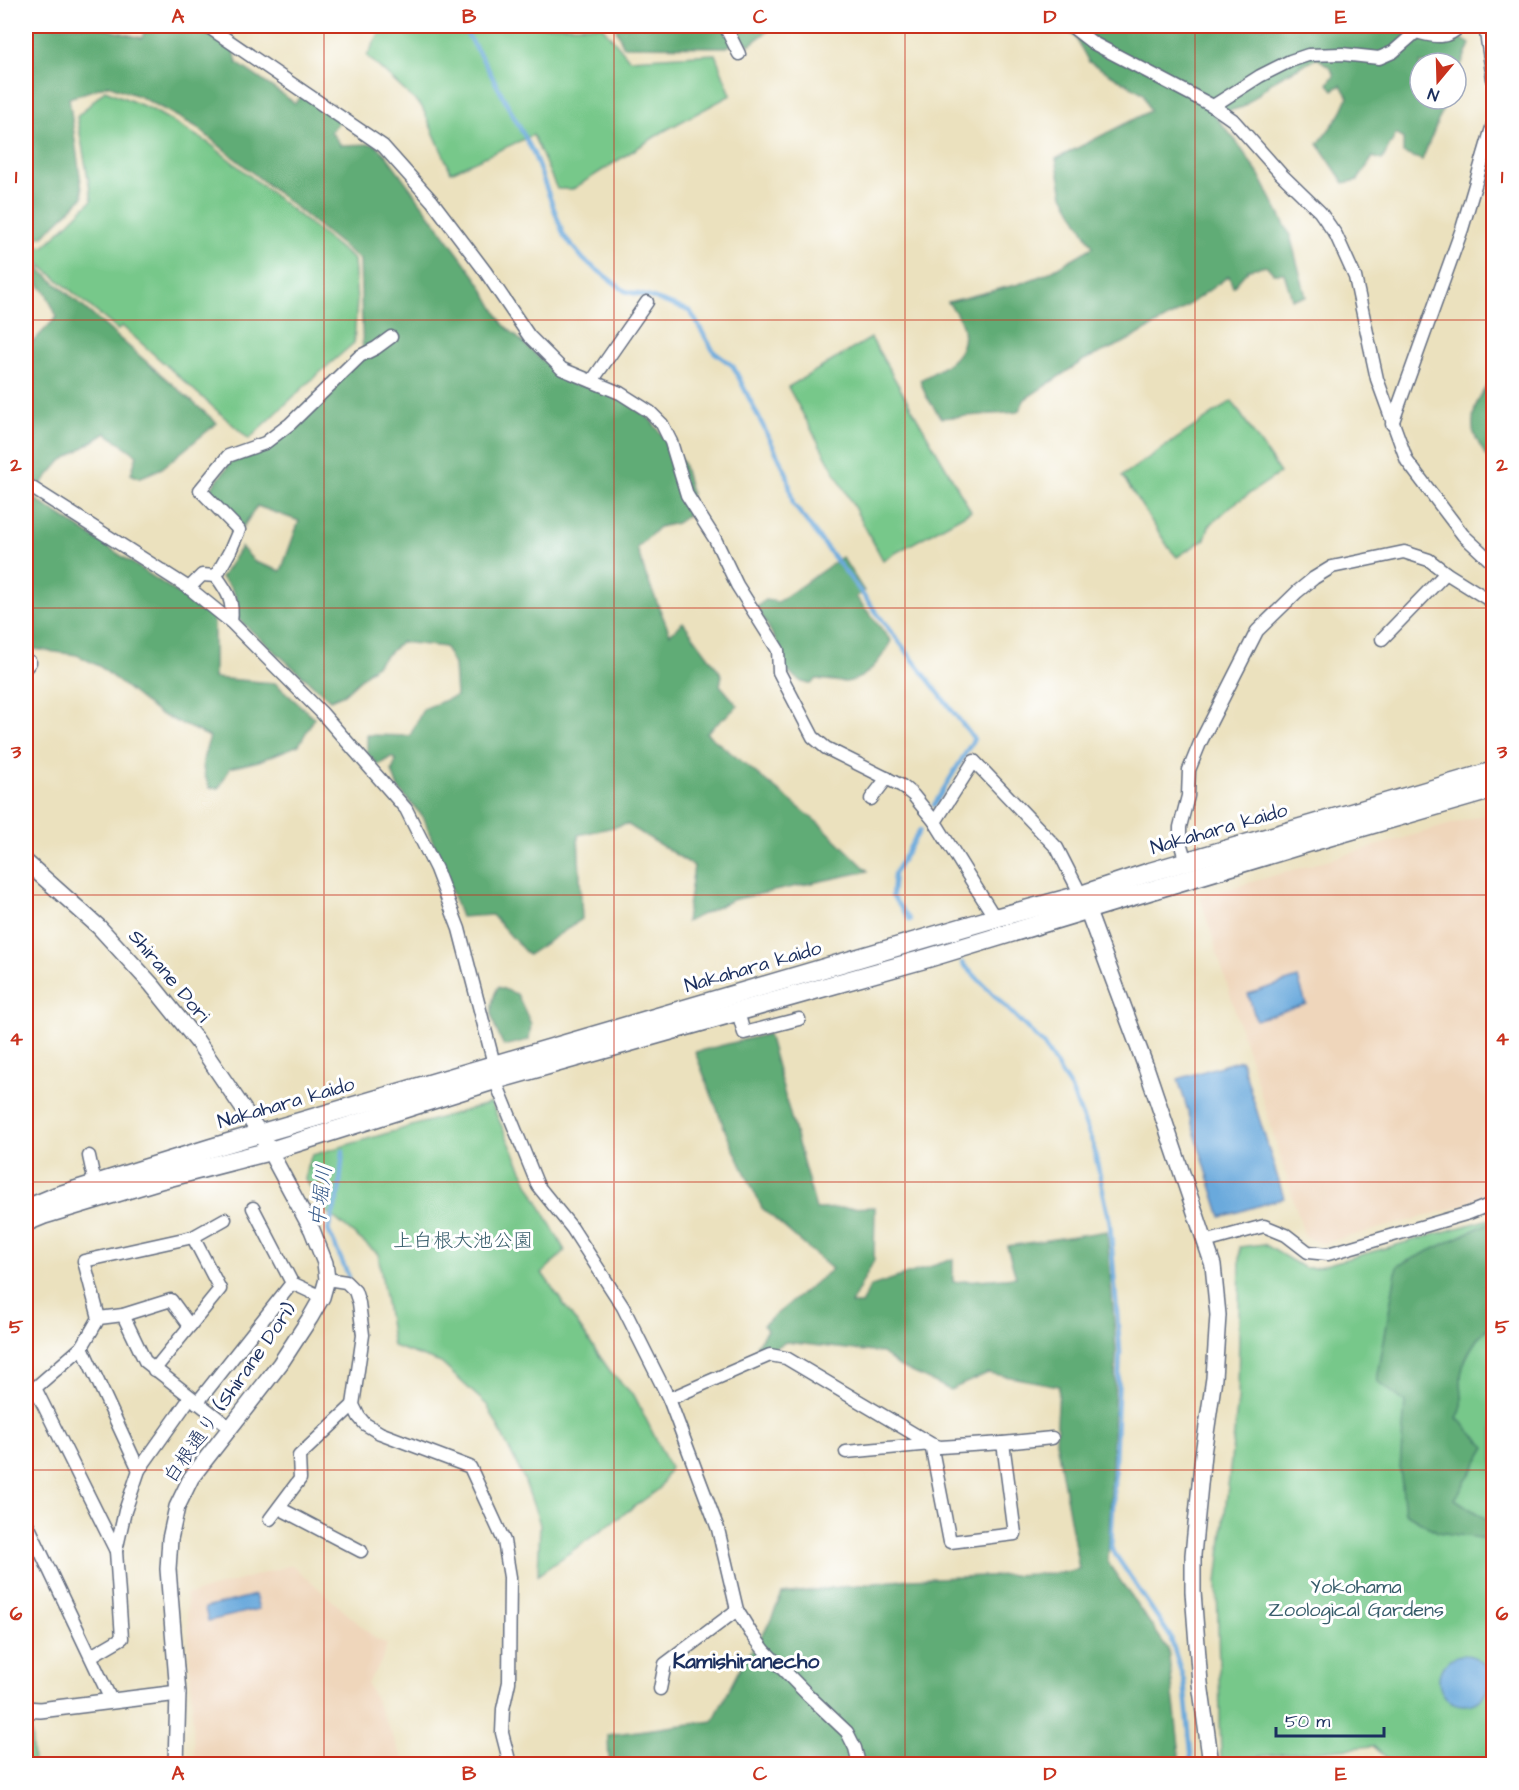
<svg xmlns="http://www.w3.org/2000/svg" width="1519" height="1790" viewBox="0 0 1519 1790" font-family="'Architects Daughter','Klee One',sans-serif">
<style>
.built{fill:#efd6bb}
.green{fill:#77c88a;stroke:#497c74;stroke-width:1.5}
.forest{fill:#61ac76;stroke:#3e6e6a;stroke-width:1.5}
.water{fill:#69a9dc;stroke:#426c9d;stroke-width:1.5}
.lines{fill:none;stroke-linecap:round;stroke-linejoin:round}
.stream{stroke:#69a9dc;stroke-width:4.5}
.minor-casing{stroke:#646d80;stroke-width:15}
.tertiary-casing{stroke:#646d80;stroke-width:18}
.primary-casing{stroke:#646d80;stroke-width:21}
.minor{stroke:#fff;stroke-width:12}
.tertiary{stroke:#fff;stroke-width:15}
.primary{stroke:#fff;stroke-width:18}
.grid{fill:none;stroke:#c8321e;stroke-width:1.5;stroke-opacity:0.55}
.labels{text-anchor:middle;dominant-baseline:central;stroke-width:6;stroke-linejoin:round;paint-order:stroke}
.street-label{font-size:20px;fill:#1b2f5e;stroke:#fff}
.park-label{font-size:20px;fill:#375d6b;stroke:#fff}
.water-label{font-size:21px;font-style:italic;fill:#365a8a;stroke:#fff}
.neighbourhood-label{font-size:21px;font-weight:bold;fill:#1b2f5e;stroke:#fff}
.neatline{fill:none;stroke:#c8321e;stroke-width:2}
.grid-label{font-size:20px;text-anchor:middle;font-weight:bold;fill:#c8321e}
</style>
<rect width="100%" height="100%" fill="#fff"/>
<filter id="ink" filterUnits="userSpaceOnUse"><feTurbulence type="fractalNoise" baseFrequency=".0167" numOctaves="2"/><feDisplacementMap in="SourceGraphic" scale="12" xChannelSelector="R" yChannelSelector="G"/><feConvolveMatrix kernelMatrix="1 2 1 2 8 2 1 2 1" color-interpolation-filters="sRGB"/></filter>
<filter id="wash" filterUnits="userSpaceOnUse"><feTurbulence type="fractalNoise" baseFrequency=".008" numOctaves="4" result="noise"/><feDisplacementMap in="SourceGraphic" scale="24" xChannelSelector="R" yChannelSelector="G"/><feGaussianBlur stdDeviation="1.35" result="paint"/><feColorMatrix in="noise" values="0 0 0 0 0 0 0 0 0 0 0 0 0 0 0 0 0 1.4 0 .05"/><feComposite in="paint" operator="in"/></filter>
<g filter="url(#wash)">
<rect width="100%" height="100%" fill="#ebe1be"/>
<g class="built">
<path d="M1493,812V1193L1463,1206L1321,1244L1305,1237L1200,897Z"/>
<path d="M292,1565L376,1639L387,1644L381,1662L367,1683L402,1756L404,1764H195L186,1593L192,1594Z"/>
</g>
<g class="green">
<path d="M383,26H439L450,33L473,26H602L629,59L715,54L731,95L664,131L573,189H557L533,135L451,172L422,107L367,56Z"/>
<path d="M105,90L151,109L209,143L354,260L357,301L354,343L309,382L249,439L122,326L118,330L32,258L26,256V244L44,247L92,200L77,117Z"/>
<path d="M871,338L971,511L883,560L788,387Z"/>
<path d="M1232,401L1280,473L1231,506L1209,526L1205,539L1177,557L1169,548L1122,476Z"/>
<path d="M491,1103L529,1185L565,1251L542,1273L610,1371L635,1397L670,1468L659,1489L538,1575L540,1524L524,1479L487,1405L441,1363L393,1346L378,1254L326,1211L305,1179L307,1166L312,1155Z"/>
<path d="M1493,1218V1764H1394L1373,1746L1221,1760L1217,1582L1238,1399L1240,1247L1264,1244L1304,1268H1314Z"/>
<path d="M26,1726L31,1727L33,1764H26Z"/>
</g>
<g class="forest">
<path d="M26,26H94L142,38L146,26H202L233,46L237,63L295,103L305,93L340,120L331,132L341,145L374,144L386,155L479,282L503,324L553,370L573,385L608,388L650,419L683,463L691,492L688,515L677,523L659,527L637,548L645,573L670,634L683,622L722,675L720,685L738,706L706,733L822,826L868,871L732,900L686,922L694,866L627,824L578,835L582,919L528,955L492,915L461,917L424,818L398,788L392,771L396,760L391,757L378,765L367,753V735L410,736L423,709L456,696L454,665L445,647L401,642L344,694L330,700L238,619C239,601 236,590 221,578L241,547L255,562L281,571L299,521L257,506L243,527L212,497L210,490L231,462L250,456L265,447L363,357L360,260L195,126L141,97L108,85L69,98L83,197L43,236L26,241V65H32L34,32L26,30Z"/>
<path d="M615,26H775L749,45L742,38L727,47L623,46Z"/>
<path d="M1062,26H1465L1461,38L1470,44L1456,77V63H1420V99H1447L1422,160L1403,153V138L1396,134L1382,160L1373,157L1358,180L1344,183L1318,144L1340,115L1348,97L1341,85L1333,90L1328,84L1334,75L1331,68L1317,58L1276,79L1243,107L1214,115L1236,141L1259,175L1290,235L1306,297L1292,299L1284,273H1273L1267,266L1249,269L1233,287L1229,276L1177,313L1123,343L1084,360L1025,399L1018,412L941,418L926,396L920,380C943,368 973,354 961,322C958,315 952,308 948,302L1019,284L1046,274L1093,247L1063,195L1056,159L1150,111L1143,93L1089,62L1075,37Z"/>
<path d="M26,262L38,268L217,423L162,468L139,478L131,474L137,455L106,433L60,462L41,484L26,474V349L57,317L46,293L28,271L26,272Z"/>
<path d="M1493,378V466C1487,456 1475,442 1473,429C1471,409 1481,392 1493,378Z"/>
<path d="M26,493L202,609L214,619V678L275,683L314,718L299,745L259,761L230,768L219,788H210C199,765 202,760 210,737L158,713L99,666L77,655L34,649L26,659Z"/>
<path d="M842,557L864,591L856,597L891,641C883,657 867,680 846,682C837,682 826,680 817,679L811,684L802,682L785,670L781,650L757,607L765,600L778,602Z"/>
<path d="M498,987L517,994L531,1024L529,1040L504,1046C493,1025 486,1009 498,987Z"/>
<path d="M768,1034L816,1209L875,1207L874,1260L851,1304H861L871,1286L953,1259V1282L1016,1277L1007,1246L1107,1231L1116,1351L1108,1563L1168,1649L1181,1764H609L608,1735L713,1721L742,1664L769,1624L782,1594L909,1579L1060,1573L1079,1569L1056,1441L1059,1386L988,1373L950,1390L899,1366L882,1353L786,1342L767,1352L756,1346L767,1330L763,1325L832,1269L762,1208L727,1135L695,1052Z"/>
<path d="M1493,1221V1324C1478,1333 1460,1362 1461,1381C1461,1396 1466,1404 1457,1418L1486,1447L1455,1499L1493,1524V1540L1438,1532L1405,1513L1400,1468L1405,1402L1377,1381L1397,1266Z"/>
</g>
<g class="water">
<path d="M1298,978L1306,1004L1256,1020L1248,994Z"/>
<path d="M1241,1060L1284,1198L1221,1217L1178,1079Z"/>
<path d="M255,1595L259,1609L208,1621L205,1608Z"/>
<circle cx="1464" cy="1680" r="25"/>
</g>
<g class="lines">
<g class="stream">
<path d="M458,26L466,32L486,65L533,152L564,236L584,260L625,291L650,297L690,311L714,352L733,366L787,474L793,504L974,739L934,805"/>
<path d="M910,920L892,896L894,874L920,830"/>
<path d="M962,963L1043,1044L1071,1089L1093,1144L1110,1223L1120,1352L1111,1548L1170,1636L1184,1681L1192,1762"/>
<path d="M343,1151L339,1193L328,1230L349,1277"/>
</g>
</g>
</g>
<g filter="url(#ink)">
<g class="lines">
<g class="minor-casing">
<g id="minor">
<path d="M207,26L383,146L432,201L485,271L529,336L562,369L620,393L650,412L662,424L671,442L687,495L715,539L737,585L778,650L779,672L813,737L826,748L902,786L913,795L935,822"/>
<path d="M725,26L739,54"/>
<path d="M1071,26L1093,43L1213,106L1233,120L1281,174L1320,212L1336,235L1355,277L1377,379L1407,461L1463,535L1494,564"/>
<path d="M1485,26L1494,85"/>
<path d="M1213,106L1260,76L1290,61L1308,55L1342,54L1379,58L1393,52L1416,32C1433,36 1446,41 1460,26"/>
<path d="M592,381L647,302"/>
<path d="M1392,424L1462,229L1494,121"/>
<path d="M26,484L189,588L231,622L321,712L406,809L436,869L459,929L494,1064L495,1080L538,1186L572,1228L623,1307L669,1399L718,1529L737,1610L751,1633L765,1651L809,1696L847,1732L855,1748L859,1764"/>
<path d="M216,576C228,592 234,602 231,622"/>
<path d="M189,588L202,575L216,576L230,551L239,530L200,490L228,456L265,443L290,424L360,356L376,348L391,337"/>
<path d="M1382,639L1446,573L1494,603"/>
<path d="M26,667L30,662"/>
<path d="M871,799L887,778"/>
<path d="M1186,862L1180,842V827L1188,796L1189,770L1200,743L1257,631L1297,592L1314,578L1332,567L1404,552L1429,560L1446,573"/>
<path d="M995,918L935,822L974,761L1057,848L1081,895"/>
<path d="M738,1012L744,1033L799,1019"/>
<path d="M89,1156L95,1184"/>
<path d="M1205,1242L1264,1226L1286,1235L1308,1252L1328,1254L1469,1213L1494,1203"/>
<path d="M327,1279L346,1282L355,1291L359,1303L363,1335L353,1405L359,1417L365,1424L380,1433L470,1467L504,1541L510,1577L509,1682L503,1709L502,1733L510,1764"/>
<path d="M292,1283L322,1297"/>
<path d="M123,1315L145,1361L229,1427"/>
<path d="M99,1318L84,1261L193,1237L225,1219"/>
<path d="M82,1347L139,1470"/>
<path d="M154,1370L220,1289L193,1237"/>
<path d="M669,1399L770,1355L786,1358L931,1444L950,1542L1015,1534L1003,1443L940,1447L931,1444L846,1452"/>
<path d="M197,1403L292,1283L253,1208"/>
<path d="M1003,1443L1052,1438"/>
<path d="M279,1508L361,1551"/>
<path d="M270,1519L300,1479L299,1456L353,1405"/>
<path d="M26,1521L111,1700"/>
<path d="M116,1551L35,1388L82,1347L99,1318L123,1315L171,1300L190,1326"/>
<path d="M91,1656L122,1638L116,1551L125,1511L139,1470L190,1398"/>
<path d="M660,1689L665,1664L737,1610"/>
</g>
</g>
<g class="tertiary-casing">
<g id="tertiary">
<path d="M26,862L99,927L152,985L197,1041L261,1135L312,1230L325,1263L327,1279L322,1297L310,1318L280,1364L191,1478L177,1507L170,1539L168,1569L178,1693L176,1764"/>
<path d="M1084,901L1147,1070L1213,1265L1218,1315L1214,1378L1203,1454L1193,1555V1592L1200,1683L1211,1764"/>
<path d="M26,1709L40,1710L178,1693"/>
</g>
</g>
<g class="primary-casing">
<g id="primary">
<path d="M26,1209L57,1196L211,1148L995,918L1081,895L1150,872L1494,771"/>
<path d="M26,1222L43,1215L162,1179L270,1151L495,1080L928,958L1311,842L1494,789"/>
</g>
</g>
<use href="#minor" class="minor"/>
<use href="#tertiary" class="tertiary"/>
<use href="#primary" class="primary"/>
</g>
</g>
<path class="grid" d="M324,26V1764M614,26V1764M905,26V1764M1195,26V1764M26,320H1494M26,608H1494M26,895H1494M26,1182H1494M26,1470H1494"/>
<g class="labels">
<g class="street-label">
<text transform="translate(1219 829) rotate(-16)">Nakahara kaido</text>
<text transform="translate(753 967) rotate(-16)">Nakahara kaido</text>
<text transform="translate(169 976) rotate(50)">Shirane Dori</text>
<text transform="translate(286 1103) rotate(-16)">Nakahara kaido</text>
<text transform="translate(230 1393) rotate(-55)">白根通り (Shirane Dori)</text>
</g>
<g class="park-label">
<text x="463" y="1241">上白根大池公園</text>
<text x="1356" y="1587">Yokohama<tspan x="1356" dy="23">Zoological Gardens</tspan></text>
</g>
<g class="water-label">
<text transform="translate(321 1196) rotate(-83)">中堀川</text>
</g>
<g class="neighbourhood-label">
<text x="746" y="1661">Kamishiranecho</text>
</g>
</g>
<rect width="1519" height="1790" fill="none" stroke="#fff" stroke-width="66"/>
<g transform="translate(1438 81) rotate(199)"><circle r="28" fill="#ffffff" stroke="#a4acbf" stroke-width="1.5"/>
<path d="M0-4.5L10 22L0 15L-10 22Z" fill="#c8321e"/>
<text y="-9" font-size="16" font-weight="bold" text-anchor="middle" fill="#1b2f5e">N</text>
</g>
<path d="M1276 1727v9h108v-9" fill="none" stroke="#1b2f5e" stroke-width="3"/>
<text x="1285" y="1727" font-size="18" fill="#1b2f5e" stroke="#ffffff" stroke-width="4.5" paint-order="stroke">50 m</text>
<rect x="33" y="33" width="1453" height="1724" class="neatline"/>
<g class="grid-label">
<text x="178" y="23">A</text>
<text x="469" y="23">B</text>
<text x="760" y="23">C</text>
<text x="1050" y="23">D</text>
<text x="1341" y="23">E</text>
<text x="16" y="183">1</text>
<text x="1502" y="183">1</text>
<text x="16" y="471">2</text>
<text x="1502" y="471">2</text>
<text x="16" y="758">3</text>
<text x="1502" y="758">3</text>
<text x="16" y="1045">4</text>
<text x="1502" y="1045">4</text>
<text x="16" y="1333">5</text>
<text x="1502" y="1333">5</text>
<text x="16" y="1620">6</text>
<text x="1502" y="1620">6</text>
<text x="178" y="1780">A</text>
<text x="469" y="1780">B</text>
<text x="760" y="1780">C</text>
<text x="1050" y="1780">D</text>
<text x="1341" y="1780">E</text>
</g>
</svg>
